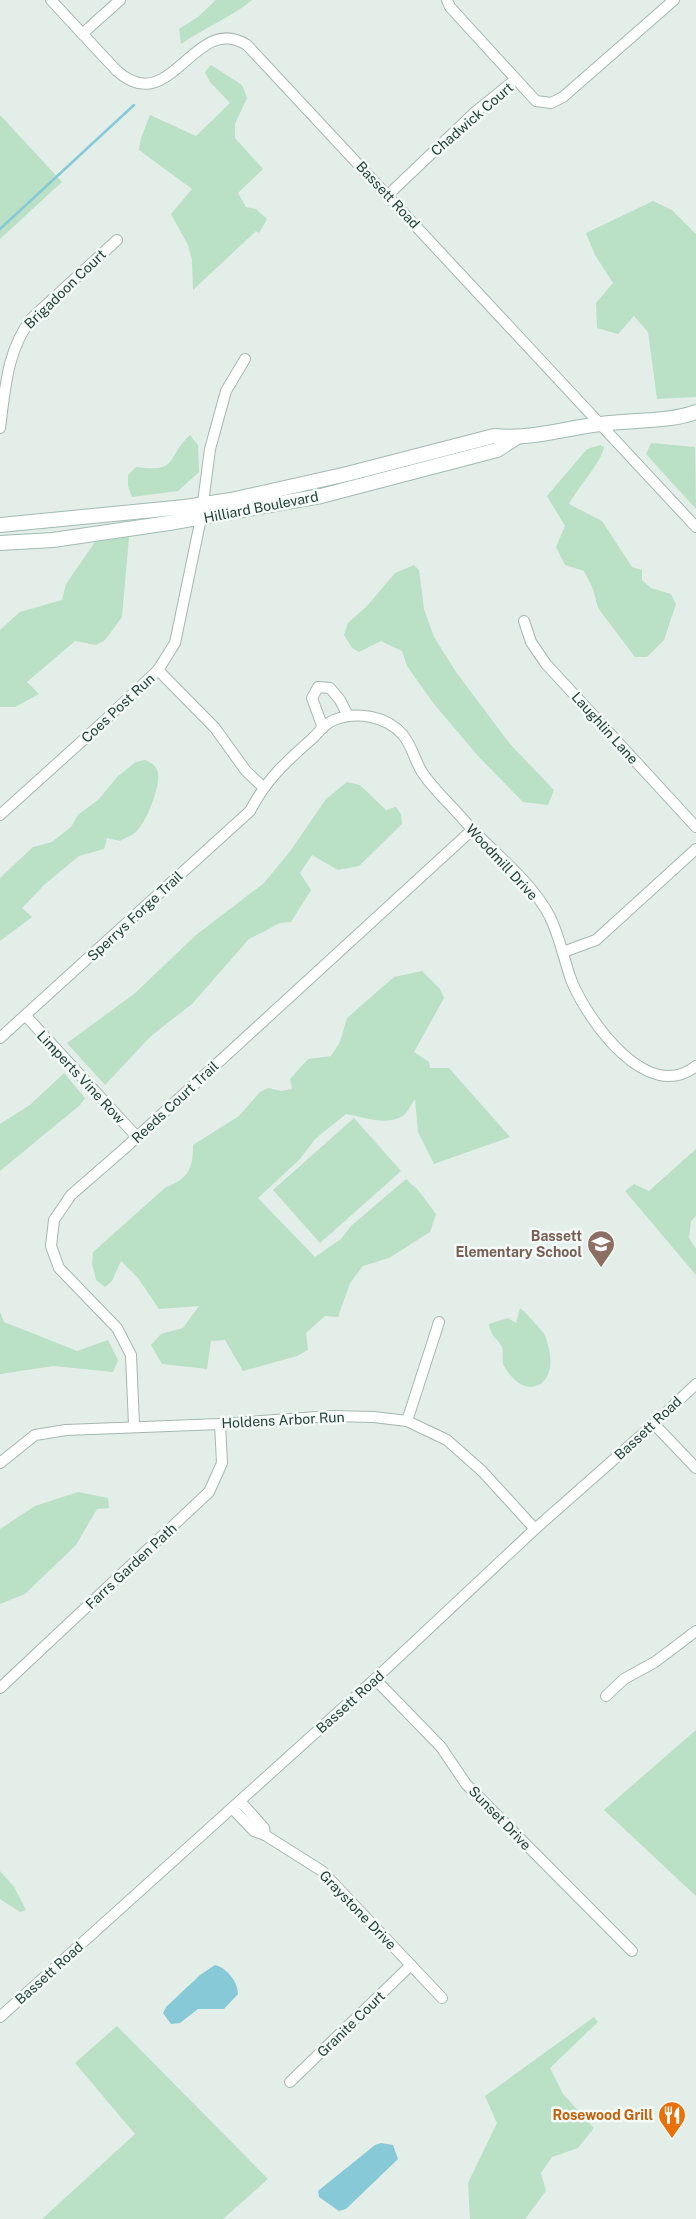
<svg xmlns="http://www.w3.org/2000/svg" width="696" height="2219" viewBox="0 0 696 2219" font-family="'Public Sans',sans-serif">
<style>
.green{fill:#bae0c5}
.water{fill:#87c9d6}
.lines{fill:none;stroke-linecap:round;stroke-linejoin:round}
.stream{stroke:#87c9d6;stroke-width:2.5}
.street-casing{stroke:#a5b7b1;stroke-width:12}
.secondary-casing{stroke:#a0bab2;stroke-width:16}
.street{stroke:#fff;stroke-width:10}
.secondary{stroke:#fff;stroke-width:14}
.labels{text-anchor:middle;dominant-baseline:central;stroke-width:5;stroke-linejoin:round;paint-order:stroke}
.street-label{font-size:14px;fill:#214139;stroke:#f4faf7}
.education-label{font-size:14px;font-weight:bold;fill:#785e54;stroke:#f4faf7;text-anchor:end}
.food-label{font-size:14px;font-weight:bold;fill:#c56008;stroke:#f4faf7;text-anchor:end}
</style>
<rect width="100%" height="100%" fill="#e3eee9"/>
<g class="green">
<path d="M216,0H252C230,18 204,28 181,44L179,29L198,17Z"/>
<path d="M211,65L242,85L247,98L235,124V138L263,169L238,193L246,207L256,209L267,219L259,233L256,231L193,290L192,260L188,245L171,214L192,189L139,150L141,138L150,115L196,136L230,103L210,82L205,72Z"/>
<path d="M0,115L62,182L0,239Z"/>
<path d="M653,201L672,210L696,234V397L657,399L648,332L634,316L618,334L597,328L596,303L613,283L595,255L586,233Z"/>
<path d="M190,435L198,445L199,472L178,491L132,497L128,486V475L136,467C180,473 165,458 190,435Z"/>
<path d="M651,443L695,447L696,509L646,454Z"/>
<path d="M600,445L604,447C602,461 577,489 569,504L602,521L632,567L642,570V580L651,588L671,594L676,604L664,640L647,657H635L598,608L593,589L584,571L565,565L556,547L565,526L547,496L587,449Z"/>
<path d="M129,537L122,617L105,640L96,645L75,641L27,682L39,694L15,707H0V630L20,612L62,600L66,584L95,542Z"/>
<path d="M414,565L419,570L424,609L434,637L456,672L510,744L554,790L548,805L523,802L478,756L434,704L407,666L402,651L381,641L359,652L352,648L344,635L348,623L367,606L395,573Z"/>
<path d="M145,760C150,762 154,764 157,770C163,782 146,822 137,831C133,835 125,838 120,841L107,838L104,849L79,856L44,885L22,908L32,917L0,941V878L33,847L52,842L71,827L78,815L99,799L118,776L136,762Z"/>
<path d="M347,782L360,785L386,810L396,807L401,814L402,824L359,866L338,870L312,855L300,873L311,890L291,922L280,923L249,939L192,1004L151,1036L105,1085L67,1043L134,994L196,935L264,883L291,850L326,799Z"/>
<path d="M422,971L440,989L444,998L414,1052L429,1062L430,1068H449L510,1137L434,1164L418,1132L415,1099C412,1103 409,1109 406,1113C391,1128 364,1117 346,1114L315,1139L300,1159L258,1198L315,1257L341,1239L351,1226L406,1179L418,1190L436,1214L430,1232L389,1258L363,1266L350,1283L338,1317L325,1316L306,1333L308,1350L297,1356L243,1371L225,1340L211,1341L207,1369L162,1364L151,1345L161,1334L183,1328L199,1306L159,1309L138,1278L121,1261L112,1281L105,1287L96,1280L92,1263L93,1252L166,1187C189,1179 193,1168 193,1145L239,1116L260,1092L268,1088L281,1091L292,1089L290,1079L308,1059L331,1056L340,1042L347,1018L394,977Z"/>
<path d="M64,1073L85,1098L80,1105L0,1171V1124L30,1105Z"/>
<path d="M354,1118L401,1171L320,1243L273,1190Z"/>
<path d="M696,1149V1216L691,1221L689,1238L696,1249V1275L625,1191L634,1184L649,1191Z"/>
<path d="M520,1308C527,1314 539,1327 544,1334C546,1337 547,1342 548,1345C560,1386 526,1404 504,1366C501,1361 504,1353 502,1347C497,1337 491,1338 489,1324L508,1318L516,1323Z"/>
<path d="M0,1312L4,1322L77,1351L108,1340L118,1360L113,1372L54,1366L0,1374Z"/>
<path d="M78,1492L108,1498L109,1508L97,1509L76,1545L25,1594L0,1604V1529L35,1506Z"/>
<path d="M696,1730V1896L604,1810Z"/>
<path d="M0,1871L14,1887L26,1910L20,1912L0,1899Z"/>
<path d="M594,2017L598,2022L550,2068L563,2094L594,2128L578,2148L552,2157L541,2173L546,2191L525,2219H470L468,2183L497,2123L485,2096Z"/>
<path d="M117,2026L268,2179L223,2219H42L135,2134L75,2063Z"/>
</g>
<g class="water">
<path d="M215,1965C227,1968 238,1982 238,1994L224,2009H198L180,2023L171,2024L163,2013L166,2007L200,1975Z"/>
<path d="M381,2143L393,2145L398,2159L346,2209L339,2211L319,2197L318,2191L375,2145Z"/>
</g>
<g class="lines">
<path class="stream" d="M0,229L134,105"/>
<g class="street-casing">
<g id="street">
<path d="M51,0L116,70C171,121 194,11 247,45L696,527"/>
<path d="M447,0L450,7L536,101L551,103L563,97L674,0"/>
<path d="M82,34L120,0"/>
<path d="M388,195L474,113L515,80"/>
<path d="M0,428C5,390 7,349 32,318L117,240"/>
<path d="M524,621L531,642L546,664L696,827"/>
<path d="M158,670L215,728L246,771L263,787"/>
<path d="M323,728L312,698L318,687L330,688L340,700L348,716"/>
<path d="M0,815L102,723L158,670L175,643L201,518L210,449L226,391L245,359"/>
<path d="M563,952L596,940L696,849"/>
<path d="M26,1016L137,1137"/>
<path d="M0,1038L250,811C267,778 287,761 314,737C319,731 326,723 334,720C357,711 387,716 403,735C412,746 415,761 422,772C433,789 449,803 462,818C490,851 530,878 550,917C560,937 564,961 572,982C588,1020 647,1105 696,1066"/>
<path d="M407,1421L439,1322"/>
<path d="M654,1424L696,1468"/>
<path d="M134,1425L131,1355L117,1328L59,1268L51,1246L54,1220L71,1195L125,1148L472,830"/>
<path d="M0,1463L35,1435L66,1430L220,1424L331,1416L374,1417L407,1421L447,1440L482,1471L535,1529"/>
<path d="M375,1679L441,1747L466,1784L632,1951"/>
<path d="M0,1688L209,1492L222,1463L220,1424"/>
<path d="M606,1696L624,1679L655,1662L696,1631"/>
<path d="M240,1801L264,1828L265,1835"/>
<path d="M232,1808L254,1831L265,1835L322,1871L442,1998"/>
<path d="M0,2017L375,1679L535,1529L654,1424L696,1384"/>
<path d="M290,2082L411,1965"/>
</g>
</g>
<g class="secondary-casing">
<g id="secondary">
<path d="M0,525L185,507L231,500L347,474L494,436C530,440 565,428 601,424C632,419 665,423 696,412"/>
<path d="M0,543L53,540L169,523L321,496L497,450L514,439"/>
</g>
</g>
<use href="#street" class="street"/>
<use href="#secondary" class="secondary"/>
</g>
<defs>
<g id="school-pin" transform="scale(1.4375)"><path d="M0 17L-7.5 6A9.5 9.5 0 1 1 7.5 6Z" fill="#8d6e63" stroke="#f4faf7"/><path d="M0-5L7-2L0 1L-7-2ZM-4 1L0 2.5L4 1V4Q0 6-4 4Z" fill="#fff"/></g>
<g id="restaurant-pin" transform="scale(1.4375)"><path d="M0 17L-7.5 6A9.5 9.5 0 1 1 7.5 6Z" fill="#e8710a" stroke="#f4faf7"/><path d="M-5-6h1v4h1v-4h1v4h1v-4h1v5L-1.5 .5V6h-2V.5L-5-1ZM5-6V6H3V1.5H1.5Q1.5-4 5-6Z" fill="#fff"/></g>
</defs>
<g fill-rule="evenodd">
<use href="#school-pin" x="601" y="1244"/>
<use href="#restaurant-pin" x="672" y="2115"/>
</g>
<g class="labels">
<g class="street-label">
<text transform="translate(472 119) rotate(-41)">Chadwick Court</text>
<text transform="translate(388 195) rotate(47)">Bassett Road</text>
<text transform="translate(65 289) rotate(-44)">Brigadoon Court</text>
<text transform="translate(261 507) rotate(-11)">Hilliard Boulevard</text>
<text transform="translate(118 708) rotate(-43)">Coes Post Run</text>
<text transform="translate(605 728) rotate(48)">Laughlin Lane</text>
<text transform="translate(502 862) rotate(47)">Woodmill Drive</text>
<text transform="translate(135 916) rotate(-43)">Sperrys Forge Trail</text>
<text transform="translate(81 1077) rotate(47)">Limperts Vine Row</text>
<text transform="translate(175 1102) rotate(-43)">Reeds Court Trail</text>
<text transform="translate(283 1420) rotate(-3)">Holdens Arbor Run</text>
<text transform="translate(648 1428) rotate(-43)">Bassett Road</text>
<text transform="translate(131 1566) rotate(-43)">Farrs Garden Path</text>
<text transform="translate(350 1702) rotate(-42)">Bassett Road</text>
<text transform="translate(500 1818) rotate(46)">Sunset Drive</text>
<text transform="translate(358 1910) rotate(46)">Graystone Drive</text>
<text transform="translate(49 1973) rotate(-42)">Bassett Road</text>
<text transform="translate(351 2024) rotate(-44)">Granite Court</text>
</g>
<g class="education-label">
<text x="582" y="1236">Bassett<tspan x="582" dy="16">Elementary School</tspan></text>
</g>
<g class="food-label">
<text x="653" y="2115">Rosewood Grill</text>
</g>
</g>
</svg>
